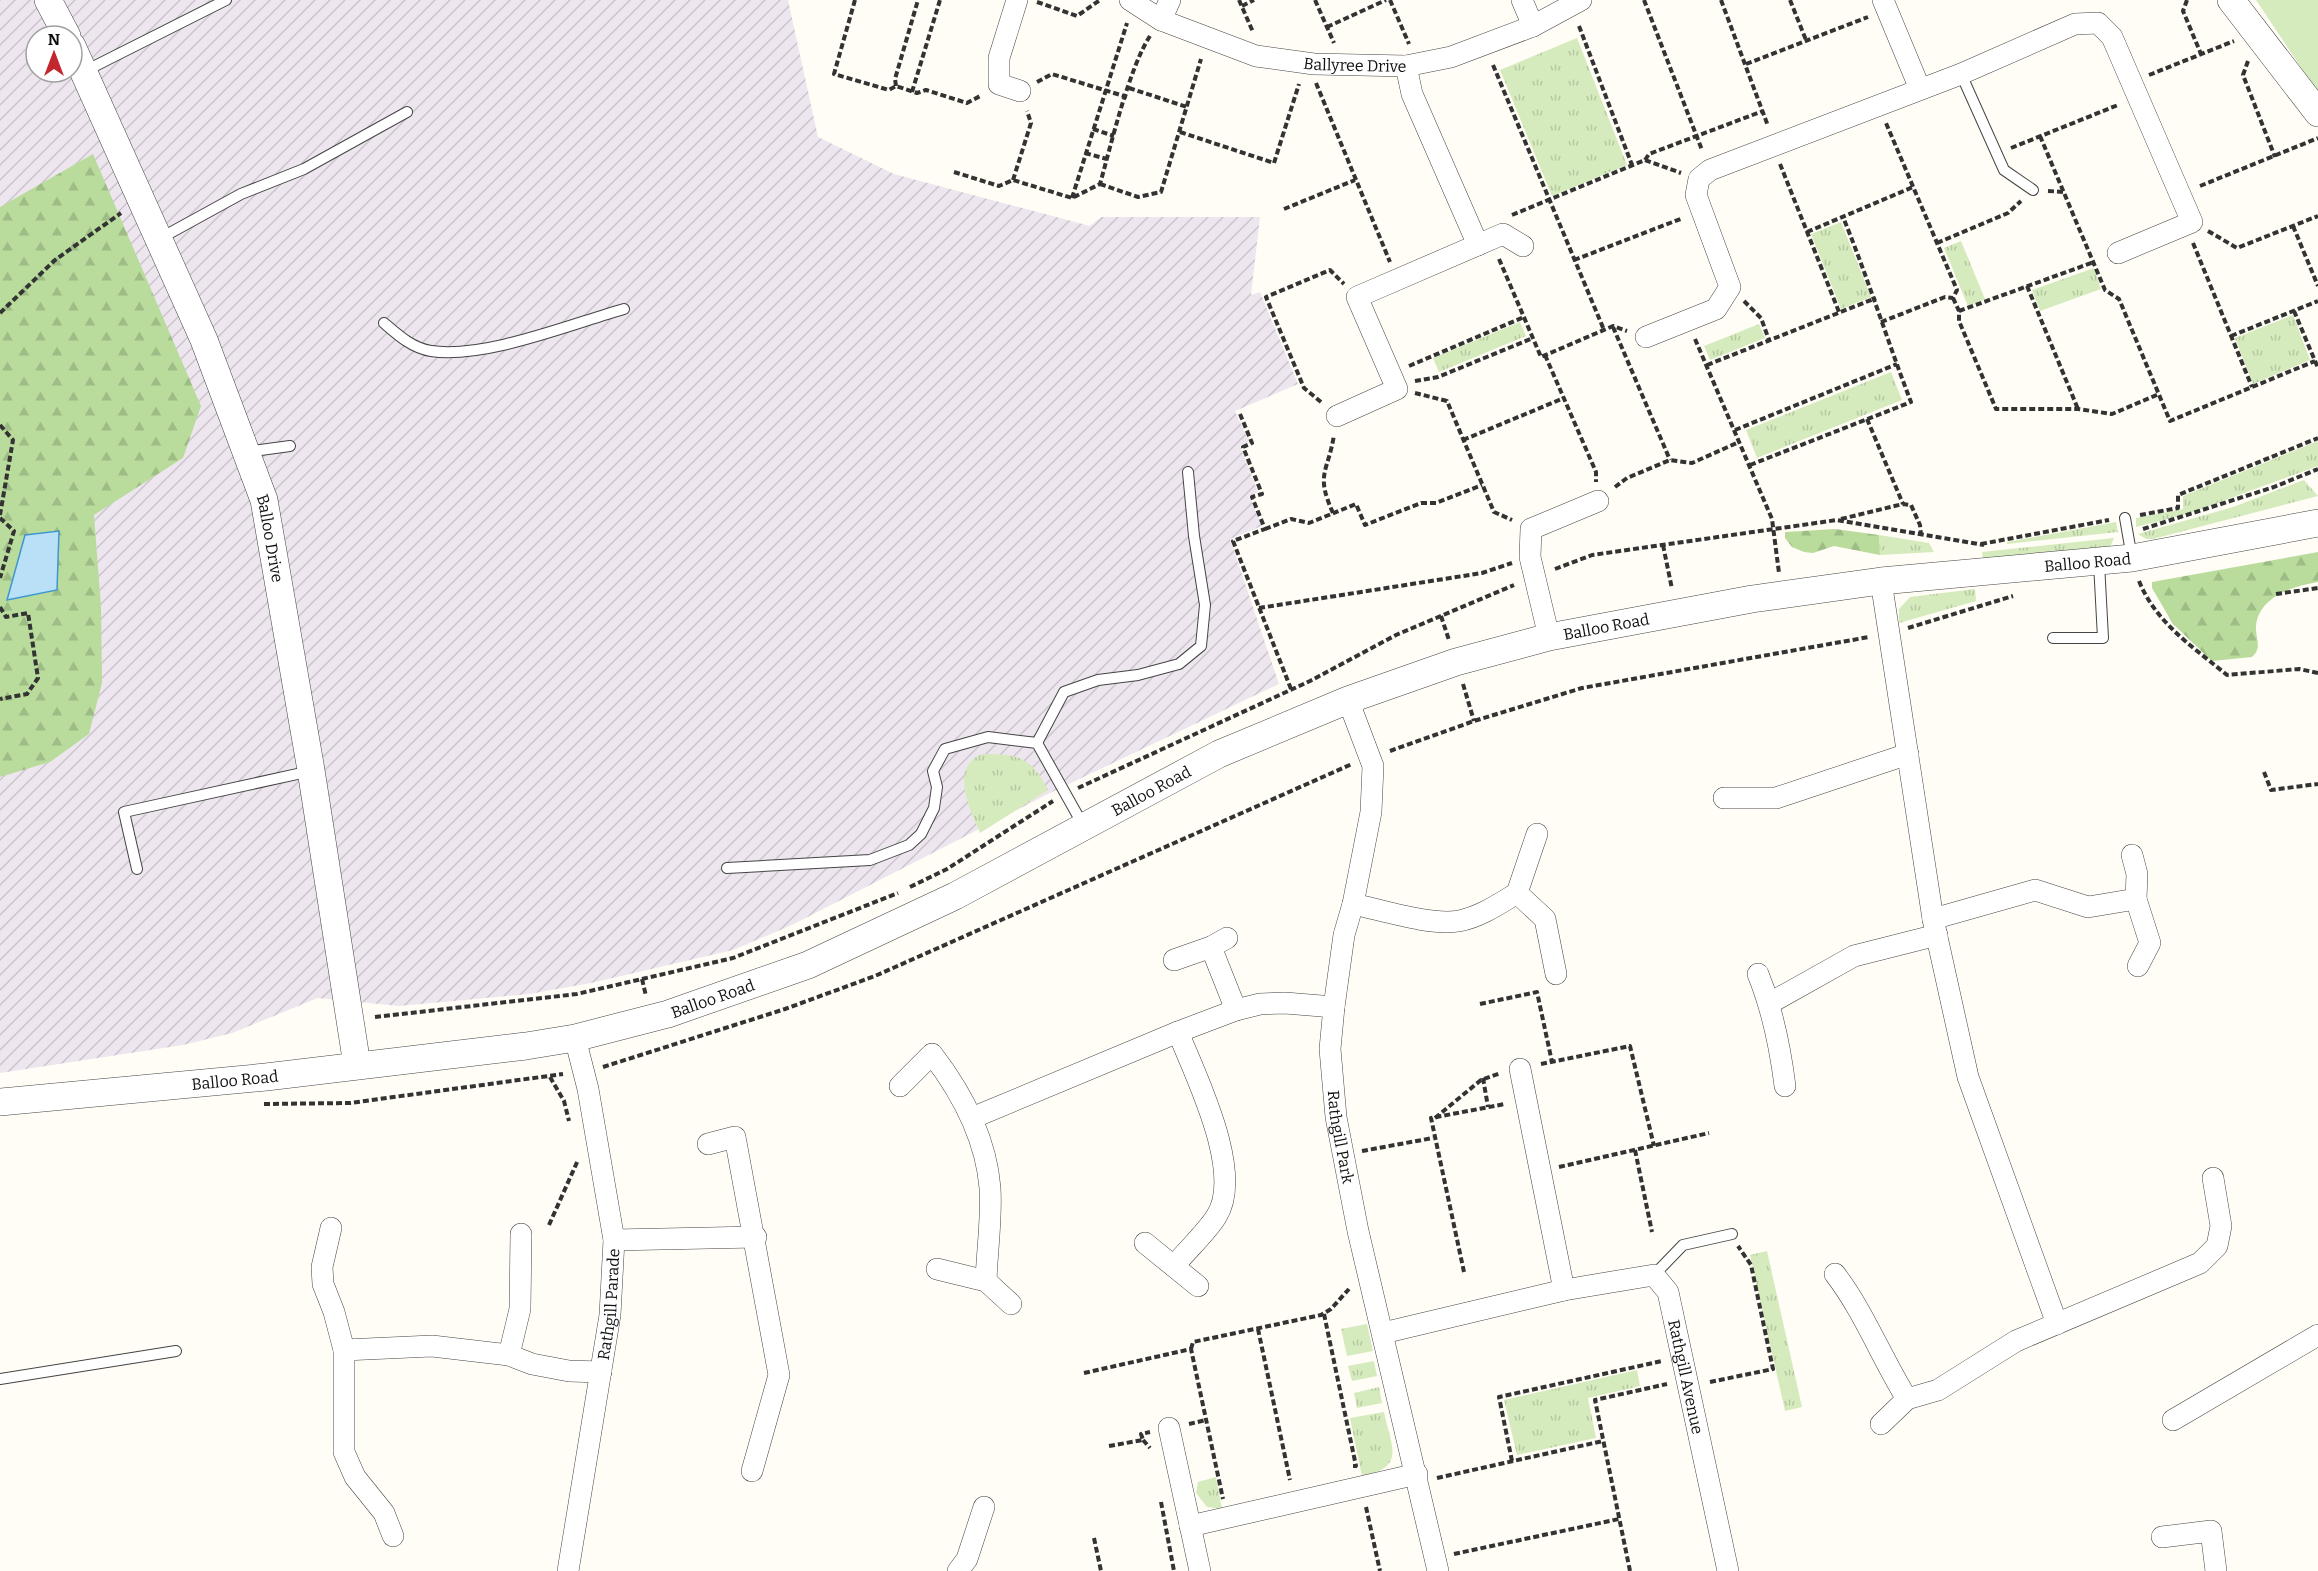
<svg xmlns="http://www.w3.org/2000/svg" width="2318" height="1571" viewBox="0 0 2318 1571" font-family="Bitter,serif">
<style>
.industrial{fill:url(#industrial-furrows);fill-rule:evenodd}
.grass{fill:url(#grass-tufts)}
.forest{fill:url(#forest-firs)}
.park{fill:#d5ebbd}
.water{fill:#b9e0f7;stroke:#3f96cf;stroke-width:1.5}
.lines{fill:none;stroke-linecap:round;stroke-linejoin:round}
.service-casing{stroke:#444;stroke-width:12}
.minor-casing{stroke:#444;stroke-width:22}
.tertiary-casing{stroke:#444;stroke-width:28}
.path{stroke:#333;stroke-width:4;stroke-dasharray:6 3;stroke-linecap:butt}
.service{stroke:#fff;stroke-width:10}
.minor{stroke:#fff;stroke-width:21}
.tertiary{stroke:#fff;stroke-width:27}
.labels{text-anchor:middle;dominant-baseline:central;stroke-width:6;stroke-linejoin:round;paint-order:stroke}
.street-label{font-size:16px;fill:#111;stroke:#fff}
</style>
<defs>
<pattern id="industrial-furrows" width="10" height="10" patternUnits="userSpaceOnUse" patternTransform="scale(1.5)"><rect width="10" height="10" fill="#eee6ef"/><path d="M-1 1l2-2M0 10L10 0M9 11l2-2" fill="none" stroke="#cbc4cc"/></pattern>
<pattern id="grass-tufts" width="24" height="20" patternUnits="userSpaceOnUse" patternTransform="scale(1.5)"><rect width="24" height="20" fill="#d5ebbd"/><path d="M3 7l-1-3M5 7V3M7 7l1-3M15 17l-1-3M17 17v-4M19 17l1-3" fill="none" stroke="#b6c8a1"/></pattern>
<pattern id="forest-firs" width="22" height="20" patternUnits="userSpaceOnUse" patternTransform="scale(1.5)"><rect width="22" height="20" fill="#b9dc9c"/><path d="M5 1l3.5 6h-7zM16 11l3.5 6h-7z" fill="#9ebc85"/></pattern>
</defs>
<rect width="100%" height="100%" fill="#fffdf5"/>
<path class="industrial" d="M0,0H788L818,137L894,174L1090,226L1101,217H1260L1251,295L1260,292L1298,384L1235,411L1249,442L1240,446L1258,492L1249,496L1262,526L1230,539L1279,684L1050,793L792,925L733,950L591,983L529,994L399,1006L318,998L232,1033L183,1045L0,1073ZM36,36H72V72H36Z"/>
<g class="grass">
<path d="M1577,38L1627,165L1552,196L1500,70Z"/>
<path d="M1841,222L1871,297L1841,309L1811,234Z"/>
<path d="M1961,241L1985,299L1968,306L1944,248Z"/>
<path d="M2094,268L2101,289L2040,311L2032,290Z"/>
<path d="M2293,315L2310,360L2253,384L2235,338Z"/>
<path d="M1520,322L1526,336L1439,372L1433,358Z"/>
<path d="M1759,324L1765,338L1710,360L1704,346Z"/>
<path d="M1891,372L1902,400L1757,458L1746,430Z"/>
<path d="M2318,441V466L2187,514L2136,527V518L2183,509V496Z"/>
<path d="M2304,480L2318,496L2153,539H2146L2138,534L2233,507Z"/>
<path d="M2116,522L2118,532L2007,544V542Z"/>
<path d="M1879,535L1929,543L1934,552L1880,555Z"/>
<path d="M2114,538L2110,547L2031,557L1983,558L1982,552Z"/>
<path d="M1975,589L1976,601L1899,623V609L1910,597Z"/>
<path d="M982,754C1019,754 1031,757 1048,790L980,833C970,810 949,767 982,754Z"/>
<path d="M1767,1251L1802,1407L1785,1411L1750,1255Z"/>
<path d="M1367,1324L1373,1351L1347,1356L1341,1329Z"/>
<path d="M1374,1361L1377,1376L1352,1381L1348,1366Z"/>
<path d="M1637,1370L1640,1386L1588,1398L1596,1438L1517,1455L1504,1400Z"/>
<path d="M1379,1387L1382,1403L1357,1408L1354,1393Z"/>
<path d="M1384,1412C1391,1447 1407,1467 1362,1476L1350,1418Z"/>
<path d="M1216,1477L1222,1509L1207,1507L1196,1493L1198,1482Z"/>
</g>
<g class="forest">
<path d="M93,154L201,406L183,458L94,515L101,606L102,683L89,734L50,762L0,777V207Z"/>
<path d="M1835,529L1879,535L1880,555L1834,546L1813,553L1804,552L1792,547L1785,538V532Z"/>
<path d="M2318,552V582C2294,586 2259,596 2256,626C2255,638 2263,648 2252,657L2212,661L2173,624L2152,588V582Z"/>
</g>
<path class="park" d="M2256,0H2318V93Z"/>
<path class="water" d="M59,531L57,590L7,600L25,535Z"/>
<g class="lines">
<g class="service-casing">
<g id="service">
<path d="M85,71L226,0"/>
<path d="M1961,74L2004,170L2033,190"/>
<path d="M159,239L241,194L304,169L407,112"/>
<path d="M384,323C398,335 412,348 431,351C485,359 571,324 624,309"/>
<path d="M246,452L290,446"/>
<path d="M2125,518L2132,558"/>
<path d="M2053,638H2103L2099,563"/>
<path d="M1037,743L1064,692L1098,680L1138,675L1179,664L1201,646L1205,605L1194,536L1188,472"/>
<path d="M727,868L870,860L909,845L921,834L934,808L937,787L933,771L945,749L988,737L1037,743L1083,825"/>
<path d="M137,869L124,812L311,771"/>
<path d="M1654,1275L1683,1245L1732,1234"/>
<path d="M0,1379L176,1351"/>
</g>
</g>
<g class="minor-casing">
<g id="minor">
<path d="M1017,0L999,58V84L1020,91"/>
<path id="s1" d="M1130,0L1161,20L1256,56L1314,64L1406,66L1451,57L1533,26L1581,0"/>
<path d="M1522,0L1533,26"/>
<path d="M1883,0L1920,89"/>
<path d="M1161,20L1170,0"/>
<path d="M1406,66L1412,94L1478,245"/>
<path d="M1646,337L1716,309L1730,287L1696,195L1699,179L1710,170L1961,74L2075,24L2098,23L2112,37L2192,222L2118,253"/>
<path d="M1337,416L1397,389L1357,297L1503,234L1523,246"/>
<path d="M1881,581L1933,919L1968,1077L2057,1324"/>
<path d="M1549,637L1530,557L1531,529L1598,501"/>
<path id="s2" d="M1348,700L1373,766L1371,812L1353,904L1344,935L1334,1007L1330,1049L1336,1117L1358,1231L1438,1571"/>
<path d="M1724,798H1776L1908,754"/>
<path d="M2132,855L2137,874L2136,899L2150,943L2138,966"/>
<path d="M1517,893L1545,919L1556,974"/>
<path d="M1353,904C1382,910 1431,926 1459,921C1480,917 1499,904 1517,893L1537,834"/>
<path d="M1933,919L2035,890L2088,907L2136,899"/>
<path d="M1211,947L1236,1010"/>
<path d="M1174,960L1211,947L1227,938"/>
<path d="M1758,974C1773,1011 1780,1046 1785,1086"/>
<path d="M1770,1003L1854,956L1937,935"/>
<path d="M1520,1069L1564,1290"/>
<path d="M900,1086L932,1054C962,1093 986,1138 990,1188C992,1218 987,1251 986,1281"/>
<path d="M972,1118L1178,1032L1236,1010L1260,1004L1285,1003L1334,1007"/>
<path d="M708,1144L735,1137L779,1375L752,1471"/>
<path d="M331,1228L322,1267L323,1284L334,1312L344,1350V1452L355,1477L384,1513L393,1536"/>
<path d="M614,1240L756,1237"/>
<path d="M1145,1243L1198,1286"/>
<path d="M1174,1266C1187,1250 1205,1234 1216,1217C1245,1173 1195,1075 1178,1032"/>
<path d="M937,1269L986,1281L1011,1304"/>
<path d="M1835,1274C1864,1312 1881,1357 1907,1399"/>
<path id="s3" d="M1383,1333L1564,1290L1654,1275L1668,1292L1728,1571"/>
<path d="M344,1350L432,1346L509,1355L532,1364L569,1371L601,1372"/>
<path d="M509,1355L520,1309L521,1234"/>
<path d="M2173,1420L2318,1335"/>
<path d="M1881,1424L1907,1399L1938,1390L2016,1341L2200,1263L2217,1246L2221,1226L2213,1178"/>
<path d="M1169,1428L1200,1571"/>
<path d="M1190,1526L1417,1474"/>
<path d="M2162,1537L2211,1531L2216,1571"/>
<path id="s4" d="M568,1571L610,1315L614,1240L588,1089L575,1038"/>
<path d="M958,1571L967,1559L984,1507"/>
</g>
</g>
<g class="tertiary-casing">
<g id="tertiary">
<path d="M48,0L67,36"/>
<path d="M2231,0L2318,113"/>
<path id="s5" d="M72,46L204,340L264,500L311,770L357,1065"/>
<path id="s6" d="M0,1102L266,1077L526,1046L575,1038L668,1014L808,965L955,896L1219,754L1348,700L1456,662L1549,637L1752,599L1881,581L2132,558L2318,523"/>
</g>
</g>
<g class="path">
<path d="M855,0L834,74L889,90L896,86L917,93L926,90L967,103L982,95"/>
<path d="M1239,0L1253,32"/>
<path d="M1315,0L1334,43"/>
<path d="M1390,0L1409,44"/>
<path d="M1644,0L1702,150"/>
<path d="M1721,0L1768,126"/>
<path d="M1790,0L1806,40"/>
<path d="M2187,0L2183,11L2201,54"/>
<path d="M1037,2L1077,16L1100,0"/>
<path d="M1242,6L1254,0"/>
<path d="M1579,26L1632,165"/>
<path d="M1327,27L1386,0"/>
<path d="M2248,61L2243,75L2275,157"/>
<path d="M1746,64L1868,17"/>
<path d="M1493,65L1604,330"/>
<path d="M2149,75L2234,41"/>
<path d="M1037,82L1052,74L1127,97"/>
<path d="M1316,83L1390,262"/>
<path d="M896,86L895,79L918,0"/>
<path d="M1129,88L1187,107"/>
<path d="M912,92L940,0"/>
<path d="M1093,129L1114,136"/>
<path d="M1180,132L1274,163L1299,84"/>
<path d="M2040,136L2105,290L2119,299L2170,421L2315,361"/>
<path d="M2011,148L2118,105"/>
<path d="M1085,153L1107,159"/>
<path d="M1645,160L1649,154L1763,111"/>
<path d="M1780,164L1839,312"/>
<path d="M954,172L999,186L1013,180L1072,198L1100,184C1111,145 1129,68 1150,36"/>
<path d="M1013,180L1031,123L1027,111"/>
<path d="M1100,184L1138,197L1161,192L1201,59"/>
<path d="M2200,186L2318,138"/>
<path d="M2048,191L2064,192"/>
<path d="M1072,198L1127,23"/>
<path d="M1284,209L1355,180"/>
<path d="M1512,215L1645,160L1681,173"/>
<path d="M2293,226L2318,286"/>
<path d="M2208,231L2237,248L2318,216"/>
<path d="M1807,232L1913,187"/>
<path d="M1937,243L2008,213L2021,201"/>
<path d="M2193,243L2252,387"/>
<path d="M1499,259L1541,357L1613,326L1627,331"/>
<path d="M1574,260L1683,218"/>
<path d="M2027,286L2078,409"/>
<path d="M1953,298L1959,311V321L1996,409H2078L2112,414L2159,394"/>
<path d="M1744,301L1761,318L1769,340"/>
<path d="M1959,311L2094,262"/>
<path d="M2294,311L2318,368"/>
<path d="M0,313L55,260L121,213"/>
<path d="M1881,322L1945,297L1953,298L1957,290L1886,123"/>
<path d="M1613,327L1670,460"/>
<path d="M2231,336L2318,301"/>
<path d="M1695,339L1772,519L1779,573"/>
<path d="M1545,355L1596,472V482"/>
<path d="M1707,365L1876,298"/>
<path d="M1409,366L1524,317"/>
<path d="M1415,381L1438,377L1533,338"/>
<path d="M1415,393L1447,401L1494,512L1512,520"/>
<path d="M1321,402L1304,388L1266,297L1330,270L1344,284"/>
<path d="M1240,414L1252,443L1243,447L1262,494L1252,497L1265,529L1233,541L1291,689"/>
<path d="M1867,419L1903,504"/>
<path d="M0,425L13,440L0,515"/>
<path d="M1735,430L1897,364"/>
<path d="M1463,440L1564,398"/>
<path d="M1750,465L1911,402C1887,340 1868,278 1843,217"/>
<path d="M1615,487L1627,478L1670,460L1692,463L1739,442"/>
<path d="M1333,513C1315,473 1328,473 1334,435"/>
<path d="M2140,515L2178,508V495L2318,438"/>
<path d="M0,518L14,531L0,578"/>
<path d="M1841,519L1903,504L1911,505L1920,525L1921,535"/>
<path d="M1265,529L1291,519L1309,523L1356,504L1365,525L1421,503H1436L1482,485"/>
<path d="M2143,529L2274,487L2318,469"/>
<path d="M1981,544L2109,520"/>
<path d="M1663,545L1672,589"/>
<path d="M1555,569L1592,555L1837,520L1984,545"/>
<path d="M2139,581C2156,623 2193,647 2227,675L2299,669L2318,673"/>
<path d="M2276,594L2318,588"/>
<path d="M0,607L6,617L28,613L38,678L27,694L0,699"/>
<path d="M1259,608L1482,573L1512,563"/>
<path d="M1441,616L1449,640"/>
<path d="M1908,628L2013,596"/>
<path d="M1463,684L1474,721"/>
<path d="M1390,751L1474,721L1582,688L1869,637"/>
<path d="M2264,772L2271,790L2318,784"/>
<path d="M1078,788L1310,681L1396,635L1514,585"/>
<path d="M910,887L947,869L1053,801"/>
<path d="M642,979L646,996"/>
<path d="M1480,1004L1537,992L1552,1062"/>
<path d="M375,1017L577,994L733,958L898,893"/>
<path d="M1541,1064L1630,1046L1654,1146"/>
<path d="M603,1067L785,1009L875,976L1352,764"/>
<path d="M550,1077L564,1101L569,1121"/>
<path d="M1483,1078L1488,1107"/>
<path d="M264,1104L350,1103L563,1074"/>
<path d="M1435,1118L1481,1080L1501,1073"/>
<path d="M1635,1150L1652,1232"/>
<path d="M1362,1151L1433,1138"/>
<path d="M1559,1167L1709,1133"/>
<path d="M549,1225L578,1160"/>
<path d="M1464,1272L1431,1118L1505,1104"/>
<path d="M1324,1314L1356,1466H1353"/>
<path d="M1258,1329L1290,1480"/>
<path d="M1191,1349L1193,1342L1321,1315L1331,1309L1349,1289"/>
<path d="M1084,1373L1191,1349L1223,1499"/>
<path d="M1710,1382L1773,1369L1751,1265L1738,1246"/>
<path d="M1189,1424L1206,1420"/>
<path d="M1143,1440L1150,1448"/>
<path d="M1109,1446L1143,1440L1141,1434L1150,1432"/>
<path d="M1512,1461L1499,1397L1662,1361"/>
<path d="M1437,1478L1603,1441"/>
<path d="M1161,1502L1174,1571"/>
<path d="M1366,1507L1380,1571"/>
<path d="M1094,1538L1101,1571"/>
<path d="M1454,1554L1619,1519"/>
<path d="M1630,1571L1595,1400L1667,1384"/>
</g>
<use href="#service" class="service"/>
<use href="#minor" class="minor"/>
<use href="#tertiary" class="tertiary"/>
</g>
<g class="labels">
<g class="street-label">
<text stroke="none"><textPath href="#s1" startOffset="238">Ballyree Drive</textPath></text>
<text stroke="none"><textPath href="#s5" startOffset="532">Balloo Drive</textPath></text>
<text stroke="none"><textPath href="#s6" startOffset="2180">Balloo Road</textPath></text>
<text stroke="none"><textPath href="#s6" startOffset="1694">Balloo Road</textPath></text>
<text stroke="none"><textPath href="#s6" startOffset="1208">Balloo Road</textPath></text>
<text stroke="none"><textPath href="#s6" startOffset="722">Balloo Road</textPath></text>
<text stroke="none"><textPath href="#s6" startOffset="236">Balloo Road</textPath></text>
<text stroke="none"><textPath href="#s2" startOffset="446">Rathgill Park</textPath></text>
<text stroke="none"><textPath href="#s4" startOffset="270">Rathgill Parade</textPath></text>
<text stroke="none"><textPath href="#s3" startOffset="386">Rathgill Avenue</textPath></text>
</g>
</g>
<g transform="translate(54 54)"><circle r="28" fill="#ffffff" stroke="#a0a0a0" stroke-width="1.5"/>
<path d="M0-4.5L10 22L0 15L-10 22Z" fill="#c4262e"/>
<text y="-9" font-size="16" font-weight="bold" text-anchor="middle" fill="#111111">N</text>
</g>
</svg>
